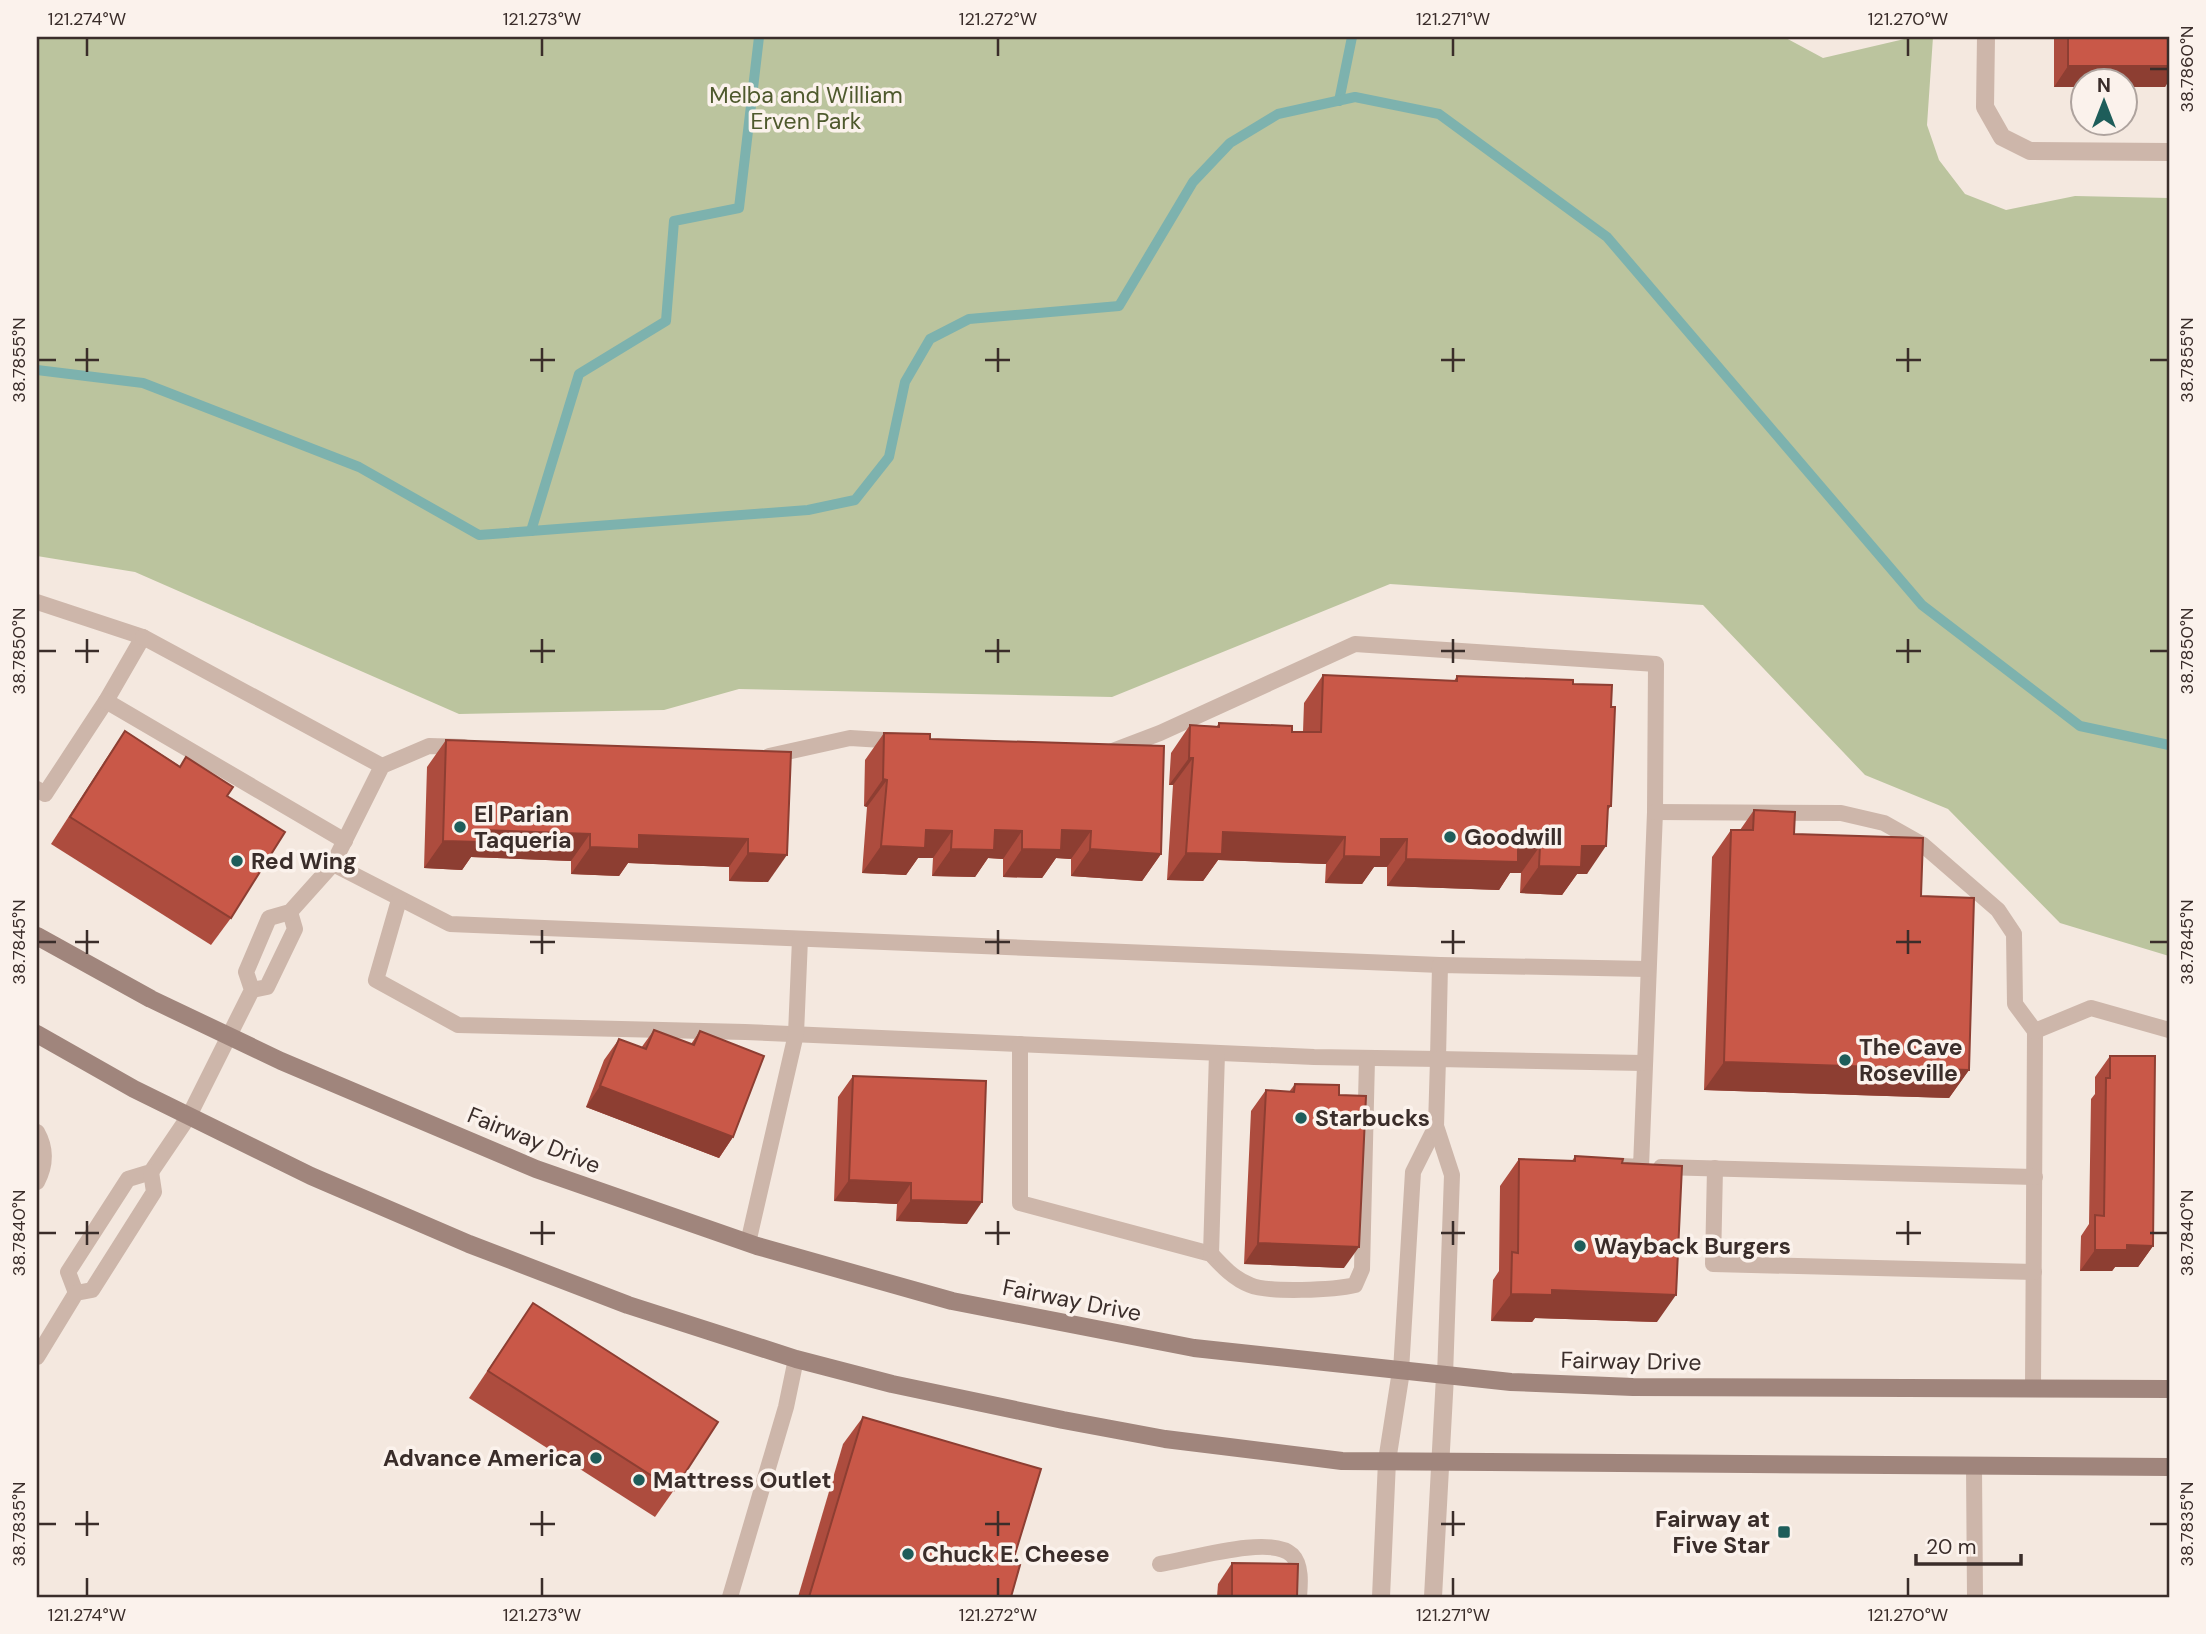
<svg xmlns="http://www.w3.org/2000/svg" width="2206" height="1634" viewBox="0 0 2206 1634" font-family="'DM Sans',sans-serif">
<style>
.green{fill:#bbc49e}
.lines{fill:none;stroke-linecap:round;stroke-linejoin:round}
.stream{stroke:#7db2ae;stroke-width:10}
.service{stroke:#cdb6aa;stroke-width:16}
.minor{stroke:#cdb6aa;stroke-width:18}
.tertiary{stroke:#cdb6aa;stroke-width:18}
.secondary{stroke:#a0857c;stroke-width:18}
.wall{fill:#ad4c3e}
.shaded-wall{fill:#8d3e32}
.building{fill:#c95848;stroke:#8d3e32;stroke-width:2}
.ticks{fill:none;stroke:#3a2d2a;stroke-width:2.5}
.poi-dot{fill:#1e5d5a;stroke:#fbf2ec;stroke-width:2.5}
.labels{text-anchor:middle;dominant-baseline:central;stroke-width:7;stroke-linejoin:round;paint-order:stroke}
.park-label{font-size:23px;fill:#4e592d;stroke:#fbf2ec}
.poi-label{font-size:23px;font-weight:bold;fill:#3a2d2a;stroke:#fbf2ec;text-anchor:start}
.street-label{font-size:23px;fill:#3a2d2a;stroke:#fbf2ec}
.neatline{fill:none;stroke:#3a2d2a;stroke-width:2.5}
.ticks-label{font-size:18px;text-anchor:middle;fill:#3a2d2a}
</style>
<rect width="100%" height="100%" fill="#f4e8df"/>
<path class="green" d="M37,37H1784L1823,58L1913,37H1933L1927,125L1939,160L1965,194L2006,210L2075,196L2169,198V956L2060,923L1948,809L1865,775L1703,605L1390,584L1112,697L739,689L664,710L459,714L135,572L37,556Z"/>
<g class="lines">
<g class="stream">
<path d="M1339,101L1352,37"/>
<path d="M37,370L143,383L359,467L479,535L808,510L855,500L889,457L905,382L930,339L969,319L1119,306L1193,182L1230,143L1278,114L1355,97L1439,114L1607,237L1922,605L2080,726L2169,745"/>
<path d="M531,531L579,374L666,321L674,221L739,208L759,37"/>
</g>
<g class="service">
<path d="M37,602L143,637L106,701L45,794L37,789"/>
<path d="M143,637L382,766"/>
<path d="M106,701L345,841"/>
<path d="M1110,752L1160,733L1355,644L1656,664L1655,812L1641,1167L1622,1166"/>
<path d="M769,756L850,738L899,741"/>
<path d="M1655,812L1841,813L1884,823L1923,845L1998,910L2014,934L2015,1004L2035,1031L2033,1388"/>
<path d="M333,864L450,924L1440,965"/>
<path d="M399,900L376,980L458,1025L745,1032L1314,1057L1438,1059L1440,965L1647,969"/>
<path d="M252,990L267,987L295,929L290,912"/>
<path d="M2035,1031L2091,1008L2169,1030"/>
<path d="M1020,1044V1203L1211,1254C1222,1266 1234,1279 1250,1285C1268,1293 1335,1290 1355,1285L1362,1269L1367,1059"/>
<path d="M37,1132C46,1148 46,1165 37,1182"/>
<path d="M1661,1167L2035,1177"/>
<path d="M1715,1168L1713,1264L2034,1272"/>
<path d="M748,1243L796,1034L800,939"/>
<path d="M1211,1254L1217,1053"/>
<path d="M76,1293L68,1272L128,1179L151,1172L189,1116L252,990L246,972L269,918L290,912L333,864L382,766L429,746L464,747"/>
<path d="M37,1357L76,1293L92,1290L154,1192L151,1172"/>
<path d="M1401,1371L1413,1172L1436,1126"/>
<path d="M1445,1376L1452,1175L1436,1126L1438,1059L1643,1063"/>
<path d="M1974,1467L1975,1597"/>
<path d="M1160,1564C1188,1560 1271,1534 1292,1555C1302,1565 1300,1585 1299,1597"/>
<path d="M730,1597L786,1407L796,1359"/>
</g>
<path class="minor" d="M1986,37L1985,107L2002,137L2030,151L2169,152"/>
<g class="tertiary">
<path d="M1381,1597L1387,1461L1401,1371"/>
<path d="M1433,1597L1445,1376"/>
</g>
<g class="secondary">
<path d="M37,936L151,999L281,1061L536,1169L757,1246L952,1301L1194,1348L1511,1382L1633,1387L2169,1389"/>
<path d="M37,1034L134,1089L311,1176L469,1244L628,1305L796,1359L892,1384L1063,1420L1165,1439L1342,1461L2169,1467"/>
</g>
</g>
<g class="wall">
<path d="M2054,37H2169V80L2165,87H2054Z"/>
<path d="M1323,675L1454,681L1457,676L1573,684L1611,707V806L1607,811L1587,874H1577L1562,895L1520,893L1521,873H1510L1499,890L1387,886V867H1374L1362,884L1325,883L1326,864L1218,860L1203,881L1167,880L1173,785H1169L1171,753L1190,725L1217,726L1219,723L1292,732H1303L1304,703Z"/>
<path d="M125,731L227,796L231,918L211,945L51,844L106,759Z"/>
<path d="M884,733L930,739L1161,854L1142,881L1071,876V859L1056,858L1042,878L1003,877V859L988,858L975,877L932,876L933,858H918L906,875L862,873L867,807L864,806L865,760Z"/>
<path d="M446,740L791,752L768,882L729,881V867L628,863L619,876L571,874V861L471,857L462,870L424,868L427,767Z"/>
<path d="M1754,810L1794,834L1921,896L1969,1070L1949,1098L1704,1090L1712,857L1731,830H1740Z"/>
<path d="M654,1030L691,1044L700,1031L733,1137L719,1158L586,1107L604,1060L619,1039L641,1048Z"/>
<path d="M2110,1056L2153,1246L2138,1267H2115L2112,1271H2080L2081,1236L2089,1224L2091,1099L2095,1094V1077Z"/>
<path d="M853,1076L967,1224L896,1221L897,1204L834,1201L838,1097Z"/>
<path d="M1295,1084L1344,1268L1244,1264L1251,1111L1266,1090L1289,1092Z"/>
<path d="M1575,1156L1622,1163L1657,1322L1535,1318L1532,1322L1491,1321L1493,1280L1499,1271L1500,1186L1519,1159L1572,1161Z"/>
<path d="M533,1303L674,1490L655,1517L469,1398Z"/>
<path d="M863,1417L1012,1564L1011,1597H798L843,1444Z"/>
<path d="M1232,1563L1297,1597H1217L1218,1584Z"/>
</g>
<g class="shaded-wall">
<path d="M2068,66H2169V80L2165,87H2125V80H2083V87H2054Z"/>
<path d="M1189,758H1193L1173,785H1169Z"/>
<path d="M883,779L887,780L867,807L864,806Z"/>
<path d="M482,830L590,834L571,861L471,857L462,870L424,868L443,841Z"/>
<path d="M926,830L952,831L933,858H918L906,875L862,873L881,846Z"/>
<path d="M995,830L1022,831L1003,859L988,858L975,877L932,876L951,849Z"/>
<path d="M1062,830L1091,831L1071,859L1056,858L1042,878L1003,877L1022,849Z"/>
<path d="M1223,832L1345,837L1326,864L1218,860L1203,881L1167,880L1186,853Z"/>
<path d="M639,835L748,839L729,867L628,863L619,876L571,874L590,847Z"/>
<path d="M1381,839H1407L1387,867H1374L1362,884L1325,883L1344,856Z"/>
<path d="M1518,845L1540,846L1521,873H1510L1499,890L1387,886L1406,859Z"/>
<path d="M1582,846H1606L1587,874H1577L1562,895L1520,893L1539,866Z"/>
<path d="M1090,849L1161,854L1142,881L1071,876Z"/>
<path d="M748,853L787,855L768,882L729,881Z"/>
<path d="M1724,1062L1969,1070L1949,1098L1704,1090Z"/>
<path d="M600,1086L733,1137L719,1158L586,1107Z"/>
<path d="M849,1180L911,1183L897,1204L834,1201Z"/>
<path d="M911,1200L982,1202L967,1224L896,1221Z"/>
<path d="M1258,1243L1359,1247L1344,1268L1244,1264Z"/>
<path d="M2127,1245L2153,1246L2138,1267H2115L2112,1271H2080L2095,1250Z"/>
<path d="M1552,1290L1676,1295L1657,1322L1535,1318L1532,1322L1491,1321L1511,1294Z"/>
</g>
<g class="building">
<rect x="2068" y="37" width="101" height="29"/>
<path d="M1323,675L1457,681V676L1573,680V684L1612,685L1611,707H1615L1611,806H1608L1606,846H1582L1581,867L1539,866L1540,846L1518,845V862L1406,859L1407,839H1381V857L1344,856L1345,837L1223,832L1222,854L1186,853L1193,758H1189L1190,725L1219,727V723L1292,726V732H1321Z"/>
<path d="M125,731L180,767L186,757L233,787L227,796L285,832L231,918L70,817Z"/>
<path d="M884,733L930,734V739L1164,746L1161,854L1090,849L1091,831L1062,830L1061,850L1022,849V831L995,830L994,850L951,849L952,831L926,830L925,848L881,846L887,780L883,779Z"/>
<path d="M446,740L791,752L787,855L748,853V839L639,835V849L590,847V834L482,830L481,842L443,841Z"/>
<path d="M1754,810L1795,812L1794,834L1923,838L1921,896L1974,898L1969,1070L1724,1062L1731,830H1753Z"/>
<path d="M654,1030L694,1045L700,1031L764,1056L733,1137L600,1086L619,1039L646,1049Z"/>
<path d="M2110,1056H2155L2153,1246L2127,1245V1250H2095V1215L2104,1216L2106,1078H2110Z"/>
<path d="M853,1076L986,1081L982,1202L911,1200V1183L849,1180Z"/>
<path d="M1295,1084L1339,1085V1095L1366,1096L1359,1247L1258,1243L1266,1090L1294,1092Z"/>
<path d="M1575,1156L1623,1159L1622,1163L1682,1166L1676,1295L1552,1290V1295L1511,1294L1512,1252L1518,1253L1519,1159L1575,1161Z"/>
<path d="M533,1303L718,1422L674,1490L488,1371Z"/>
<path d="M863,1417L1041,1469L1012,1564L1020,1565L1011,1597H809Z"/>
<path d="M1232,1563L1298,1564L1297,1597H1232Z"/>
</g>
<path class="ticks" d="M87,38V56M542,38V56M998,38V56M1453,38V56M1908,38V56M2150,69H2168M87,348V372M542,348V372M998,348V372M1453,348V372M1908,348V372M38,360H56M75,360H99M530,360H555M985,360H1010M1441,360H1465M1896,360H1921M2150,360H2168M87,639V663M542,639V663M998,639V663M1453,639V663M1908,639V663M38,651H56M75,651H99M530,651H555M985,651H1010M1441,651H1465M1896,651H1921M2150,651H2168M87,930V954M542,930V954M998,930V954M1453,930V954M1908,930V954M38,942H56M75,942H99M530,942H555M985,942H1010M1441,942H1465M1896,942H1921M2150,942H2168M87,1221V1245M542,1221V1245M998,1221V1245M1453,1221V1245M1908,1221V1245M38,1233H56M75,1233H99M530,1233H555M985,1233H1010M1441,1233H1465M1896,1233H1921M2150,1233H2168M87,1511V1536M542,1511V1536M998,1511V1536M1453,1511V1536M38,1524H56M75,1524H99M530,1524H555M985,1524H1010M1441,1524H1465M2150,1524H2168M87,1578V1596M542,1578V1596M998,1578V1596M1453,1578V1596M1908,1578V1596"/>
<g class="poi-dot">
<circle cx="460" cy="827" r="7"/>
<circle cx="1450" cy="837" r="7"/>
<circle cx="237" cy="861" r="7"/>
<circle cx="1845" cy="1060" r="7"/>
<circle cx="1301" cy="1118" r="7"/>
<circle cx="1580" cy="1246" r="7"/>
<circle cx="596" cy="1458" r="7"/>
<circle cx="639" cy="1480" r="7"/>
<rect x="1777" y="1525" width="14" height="14" rx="3.5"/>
<circle cx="908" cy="1554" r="7"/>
</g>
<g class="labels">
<g class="park-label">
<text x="806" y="95">Melba and William<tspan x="806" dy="26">Erven Park</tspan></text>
</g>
<g class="poi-label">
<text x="474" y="814">El Parian<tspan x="474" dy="26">Taqueria</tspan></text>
<text x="1464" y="837">Goodwill</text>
<text x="251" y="861">Red Wing</text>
<text x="1859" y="1047">The Cave<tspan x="1859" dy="26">Roseville</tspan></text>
<text x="1315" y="1118">Starbucks</text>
<text x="1594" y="1246">Wayback Burgers</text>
<text x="582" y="1458" text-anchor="end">Advance America</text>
<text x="653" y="1480">Mattress Outlet</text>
<text x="1770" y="1519" text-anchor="end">Fairway at<tspan x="1770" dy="26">Five Star</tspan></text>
<text x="922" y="1554">Chuck E. Cheese</text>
</g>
<g class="street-label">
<text transform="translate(534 1140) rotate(22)">Fairway Drive</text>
<text transform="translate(1072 1300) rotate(11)">Fairway Drive</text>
<text transform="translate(1631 1361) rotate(1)">Fairway Drive</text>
</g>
</g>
<rect width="2206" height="1634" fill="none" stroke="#fbf2ec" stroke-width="77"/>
<g transform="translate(2104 102)"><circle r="33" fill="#fbf2ec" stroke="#aea39e" stroke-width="2"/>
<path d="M0-5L12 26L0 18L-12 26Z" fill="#1e5d5a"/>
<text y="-10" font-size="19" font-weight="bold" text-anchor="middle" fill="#3a2d2a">N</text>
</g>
<path d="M1916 1554v10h105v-10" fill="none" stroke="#3a2d2a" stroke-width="3.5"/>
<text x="1926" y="1554" font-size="21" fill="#3a2d2a" stroke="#fbf2ec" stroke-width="5" paint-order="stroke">20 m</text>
<rect x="38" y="38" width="2130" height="1558" class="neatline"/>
<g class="ticks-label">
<text x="87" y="25">121.274°W</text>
<text x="542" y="25">121.273°W</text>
<text x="998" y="25">121.272°W</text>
<text x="1453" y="25">121.271°W</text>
<text x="1908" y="25">121.270°W</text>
<text transform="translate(2187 69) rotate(-90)" y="6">38.7860°N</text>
<text transform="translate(19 360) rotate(-90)" y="6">38.7855°N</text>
<text transform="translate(2187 360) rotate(-90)" y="6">38.7855°N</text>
<text transform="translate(19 651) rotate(-90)" y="6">38.7850°N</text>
<text transform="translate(2187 651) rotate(-90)" y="6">38.7850°N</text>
<text transform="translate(19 942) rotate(-90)" y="6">38.7845°N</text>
<text transform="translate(2187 942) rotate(-90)" y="6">38.7845°N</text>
<text transform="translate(19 1233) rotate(-90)" y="6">38.7840°N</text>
<text transform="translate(2187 1233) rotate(-90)" y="6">38.7840°N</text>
<text transform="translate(19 1524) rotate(-90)" y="6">38.7835°N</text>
<text transform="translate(2187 1524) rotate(-90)" y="6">38.7835°N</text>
<text x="87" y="1621">121.274°W</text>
<text x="542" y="1621">121.273°W</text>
<text x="998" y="1621">121.272°W</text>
<text x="1453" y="1621">121.271°W</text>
<text x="1908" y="1621">121.270°W</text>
</g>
</svg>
